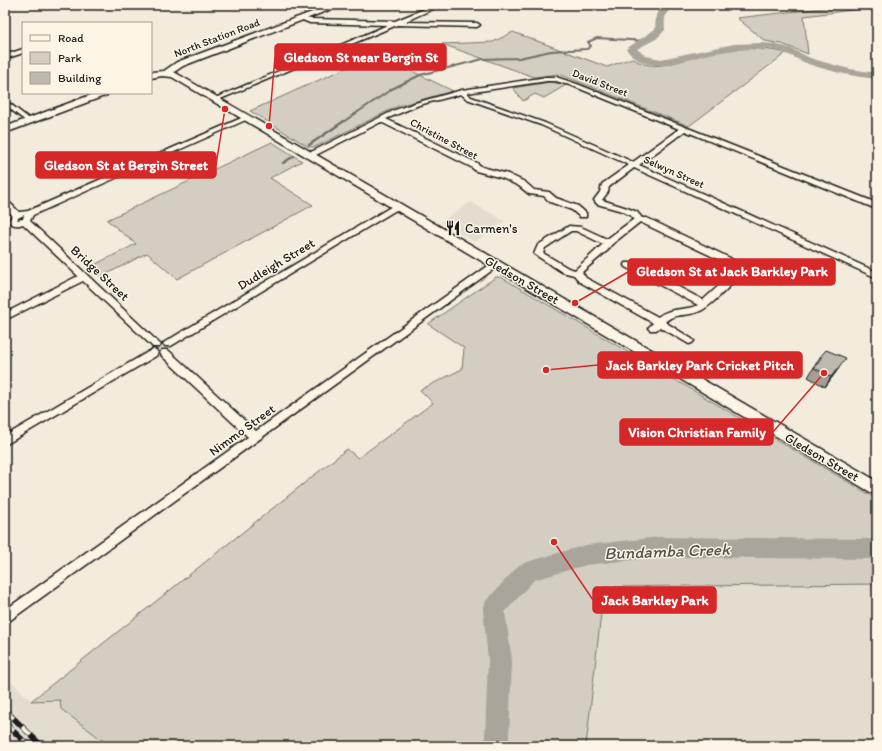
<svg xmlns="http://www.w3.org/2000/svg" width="882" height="751" viewBox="0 0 882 751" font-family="Itim,sans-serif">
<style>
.built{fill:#e3ddcf}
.green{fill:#d3cec1;stroke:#78756e}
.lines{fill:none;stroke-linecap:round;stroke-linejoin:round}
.stream-far1{stroke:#716e68;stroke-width:2}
.stream{stroke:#716e68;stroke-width:2.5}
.river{fill:#aaa59b;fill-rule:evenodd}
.street-casing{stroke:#1c1c1c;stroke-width:3}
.secondary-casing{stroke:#1c1c1c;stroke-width:3}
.street{fill:#fcf5e5;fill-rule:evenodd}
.secondary{fill:#fcf5e5;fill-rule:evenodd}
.rail-casing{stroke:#1c1c1c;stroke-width:5.5}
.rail{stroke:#fcf5e5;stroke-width:4;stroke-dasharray:12;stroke-linecap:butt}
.wall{fill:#a39f96;stroke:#1c1c1c}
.shaded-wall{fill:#85827a;stroke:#1c1c1c}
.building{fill:#beb9ae;stroke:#1c1c1c}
.labels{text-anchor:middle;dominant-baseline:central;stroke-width:3;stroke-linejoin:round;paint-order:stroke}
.far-street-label{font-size:11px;fill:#1c1c1c;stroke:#fcf5e5}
.poi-label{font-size:13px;fill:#1c1c1c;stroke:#fcf5e5;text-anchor:start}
.street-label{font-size:13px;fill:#1c1c1c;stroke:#fcf5e5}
.near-water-label{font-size:17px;font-style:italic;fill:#55534f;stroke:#fcf5e5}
.leader{fill:none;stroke:#d62828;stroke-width:1.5}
.callout-dot{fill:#d62828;stroke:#fcf5e5;stroke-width:1.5}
.callout{fill:#d62828;stroke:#d62828;stroke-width:1.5}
.callout-label{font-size:14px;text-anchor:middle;font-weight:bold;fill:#fff}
</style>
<rect width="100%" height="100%" fill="#f3ecdd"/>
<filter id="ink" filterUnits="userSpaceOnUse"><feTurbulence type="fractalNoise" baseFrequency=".025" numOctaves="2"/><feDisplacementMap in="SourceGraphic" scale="8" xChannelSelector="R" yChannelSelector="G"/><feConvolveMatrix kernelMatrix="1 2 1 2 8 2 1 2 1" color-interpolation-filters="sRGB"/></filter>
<g filter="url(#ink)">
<g class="built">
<path d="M471,202L505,221L475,242L440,222Z"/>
<path d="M877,584V746H586L604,587Z"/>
<path d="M5,675L31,701L60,700L112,746H5Z"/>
</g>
<g class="green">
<path d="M849,5H877V7L804,16L808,54L782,44L765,41L737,18Z"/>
<path d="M513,32L607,67L632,58C654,74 680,60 703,54C730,48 760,46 786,53L689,126L559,74L534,77L442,44L493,42Z"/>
<path d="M377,54L453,91L398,106L315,147H309L250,111Z"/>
<path d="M550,82L566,85L544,98L535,94L523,101L513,88Z"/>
<path d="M272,142L302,161L270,178L313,205L177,279L147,253L101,277L90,267L136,244L107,220Z"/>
<path d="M496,277H501L877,499V584L604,587L586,746H110L61,709L60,700L31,701L347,449L358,458L433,403L420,390L462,369L464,348L428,324Z"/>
</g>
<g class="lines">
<path class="stream-far1" d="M343,122L392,89L420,75L483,59L519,58L551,51L587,49L591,46L588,42L597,38L646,41"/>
<g class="stream">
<path d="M309,145L344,121"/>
<path d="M283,163L294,156"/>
</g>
<g class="river">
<path d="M663,5H673C665,15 664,16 665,30L656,39L637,49L646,56L661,59L734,44L761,43L774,44L790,48L810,58L827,63L850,69L877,73V79C855,77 833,72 811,65C802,62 793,56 784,53C773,48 759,48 747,49C733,50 719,52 705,55C679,62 646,76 626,49L655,29L656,15Z"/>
<path d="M659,537L877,539V559L659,557L586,565L534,580L505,612L512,660L509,738L508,746H482L485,738L488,660L483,609L486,601L519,565L527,562L586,545Z"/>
</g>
<g class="street-casing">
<g id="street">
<path d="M434,5H442L404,22L477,23L480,25L477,27L397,25L218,100L213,99L388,25L310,23L300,19V17L311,19L395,21Z"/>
<path d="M23,49V53L5,59V55Z"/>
<path d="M547,77H556L577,84L877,203V208H874L685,131L639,165L877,272V278L634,168L609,187L608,192L602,200L627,208L637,212L642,218H647L730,258L743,269L740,276C730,285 712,306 700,311C689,317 675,312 665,322L692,339L694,341L692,343L689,344L660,327L656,330H650L648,328L653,323L580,282L574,275L562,272L534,254L538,245L569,226L581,227L607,239L634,219L631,216L622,211L597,204L594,200L600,192L602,184L629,165L541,125L467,99L461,94L419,105L386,119L477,163L482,167L508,174L525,182L534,190L549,192L556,198L578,206L586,213V217H580L572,210L550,202L544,196L529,194L519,186L502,178L476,171L471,167L381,122L312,157H309L305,155L395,110L415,103L462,90ZM547,81H556L573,86L679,129L633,162L545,123L471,97L467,93ZM640,222L724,262L734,270L733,273L703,300L671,283L692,264L693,262L692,260H686L664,280L631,263H625L624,265L625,267L698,305C685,311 670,307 658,317L586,278L582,272L608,250L611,245ZM571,231H576L603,244L575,270L568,268L543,253L545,248Z"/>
<path d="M5,100L31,120V122H27L5,105Z"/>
<path d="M246,116L249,118L248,119L33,215L30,221L159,343L161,345L159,347H153L83,281L5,320V313L78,276L23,224C18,226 12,226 9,221L12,215L5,207V201H8L19,212L28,211ZM24,215L23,219L17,220L18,218Z"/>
<path d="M394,205H397L401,207L171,346H165L163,344L165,342Z"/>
<path d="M495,261L498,262L499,264L498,266L5,624V610L248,437L162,356L160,353L162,350H168L256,431Z"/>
<path d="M153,349L156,350L158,353L156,356L5,445V436Z"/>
</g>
</g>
<g class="secondary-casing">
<g id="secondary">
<path d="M331,5H342L183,66L174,72L877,481V496L172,77L162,76L151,78V72L164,71L177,62Z"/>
<path d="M96,93H108L107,95L5,133V127Z"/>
</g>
</g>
<use href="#street" class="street"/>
<use href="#secondary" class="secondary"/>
<g class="rail-casing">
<g id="rail">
<path d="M5,710L42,746"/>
<path d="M5,723L29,746"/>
</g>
</g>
<use href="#rail" class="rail"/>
</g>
<path class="wall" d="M820,357L839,368L825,387L808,377Z"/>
<path class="shaded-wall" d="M846,358L839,368L825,387L831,377Z"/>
<path class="building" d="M826,350L846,358L831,377L814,368L822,358L820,357Z"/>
</g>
<defs>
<g id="restaurant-bare" transform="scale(1.2)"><path d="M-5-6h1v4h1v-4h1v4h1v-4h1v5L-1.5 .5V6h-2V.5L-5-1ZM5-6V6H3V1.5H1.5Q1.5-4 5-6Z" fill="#1c1c1c" stroke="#fcf5e5" stroke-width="2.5" paint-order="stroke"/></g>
</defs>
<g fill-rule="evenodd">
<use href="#restaurant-bare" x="453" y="228"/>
</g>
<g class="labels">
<g class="far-street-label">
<text transform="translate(217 38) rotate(-21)">North Station Road</text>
<text transform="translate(600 83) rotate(21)">David Street</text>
<text transform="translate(444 139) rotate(28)">Christine Street</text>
<text transform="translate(674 172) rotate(24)">Selwyn Street</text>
</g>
<g class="poi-label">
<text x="465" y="228">Carmen's</text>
</g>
<g class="street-label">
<text transform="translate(276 264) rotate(-31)">Dudleigh Street</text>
<text transform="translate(100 273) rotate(43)">Bridge Street</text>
<text transform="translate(522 280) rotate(30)">Gledson Street</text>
<text transform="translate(242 430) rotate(-36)">Nimmo Street</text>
<text transform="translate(822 457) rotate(30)">Gledson Street</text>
</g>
<g class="near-water-label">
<text transform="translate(667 551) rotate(-2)">Bundamba Creek</text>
</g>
</g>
<path class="leader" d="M269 126L275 57M225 109L216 165M575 303L628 272M546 370L598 365M824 373L773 432M554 542L593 600"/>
<g class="callout-dot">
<circle cx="269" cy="126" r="4"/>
<circle cx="225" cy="109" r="4"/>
<circle cx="575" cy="303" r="4"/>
<circle cx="546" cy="370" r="4"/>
<circle cx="824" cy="373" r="4"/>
<circle cx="554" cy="542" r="4"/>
</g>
<g class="callout">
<rect x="275" y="44" width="171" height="26" rx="4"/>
<rect x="36" y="152" width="180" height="26" rx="4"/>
<rect x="628" y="259" width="207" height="26" rx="4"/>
<rect x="598" y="352" width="204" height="26" rx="4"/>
<rect x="620" y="419" width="153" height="26" rx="4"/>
<rect x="593" y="587" width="123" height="26" rx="4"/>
</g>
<g class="callout-label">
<text x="361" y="62">Gledson St near Bergin St</text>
<text x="126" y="170">Gledson St at Bergin Street</text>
<text x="732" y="276">Gledson St at Jack Barkley Park</text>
<text x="700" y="370">Jack Barkley Park Cricket Pitch</text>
<text x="697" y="437">Vision Christian Family</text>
<text x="655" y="605">Jack Barkley Park</text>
</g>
<rect width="882" height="751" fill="none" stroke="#fcf5e5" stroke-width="20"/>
<rect x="10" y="10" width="862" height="731" fill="none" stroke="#1c1c1c" stroke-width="1.5" filter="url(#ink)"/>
<rect x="22" y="22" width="130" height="72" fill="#fcf5e5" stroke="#a29e95"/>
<rect x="30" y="35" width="20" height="6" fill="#fcf5e5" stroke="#a29e95"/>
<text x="58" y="42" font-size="12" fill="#1c1c1c">Road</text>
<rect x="30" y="52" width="20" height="12" fill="#d3cec1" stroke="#a29e95"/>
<text x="58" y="62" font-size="12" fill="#1c1c1c">Park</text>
<rect x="30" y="72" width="20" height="12" fill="#beb9ae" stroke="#a29e95"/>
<text x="58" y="82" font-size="12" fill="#1c1c1c">Building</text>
</svg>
